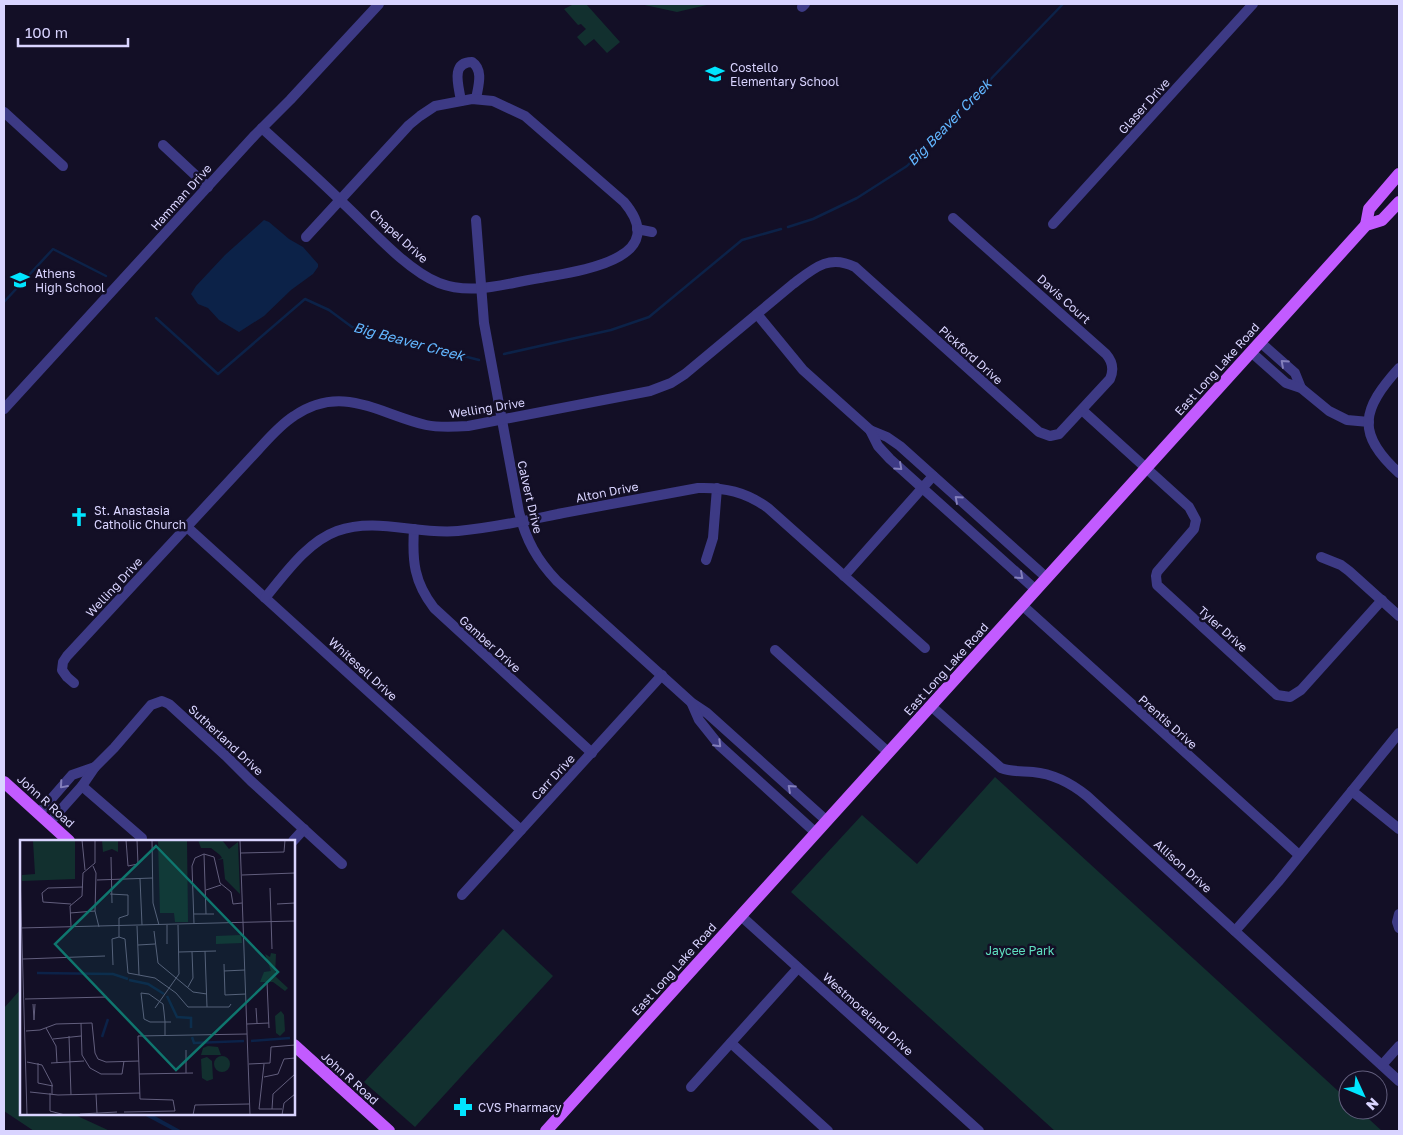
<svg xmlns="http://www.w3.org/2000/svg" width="1403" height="1135" viewBox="0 0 1403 1135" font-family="'Golos Text',sans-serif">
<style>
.green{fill:#12302f}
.water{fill:#0c2248}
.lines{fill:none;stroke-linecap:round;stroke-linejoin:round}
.stream{stroke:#0c2248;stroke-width:2.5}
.minor{stroke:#3d3a85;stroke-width:10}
.major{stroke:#c25bff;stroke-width:12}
.oneway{stroke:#837fbc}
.labels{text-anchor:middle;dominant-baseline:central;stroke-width:5;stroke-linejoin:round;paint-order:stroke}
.poi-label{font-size:12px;fill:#d9d4ff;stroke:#130f26;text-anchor:start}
.street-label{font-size:12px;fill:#d9d4ff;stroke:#130f26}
.park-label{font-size:12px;fill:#5fe0c0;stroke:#130f26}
.water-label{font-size:14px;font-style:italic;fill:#62b6ff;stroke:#130f26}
.inset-river{fill:none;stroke:#0c2248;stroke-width:2.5}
.inset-road{fill:none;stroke:#625e7d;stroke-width:1}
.view{fill:#0f766e;fill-opacity:0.15;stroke:#0f766e;stroke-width:2.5}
.inset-edge{fill:none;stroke:#d9d4ff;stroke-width:2.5}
</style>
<rect width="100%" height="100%" fill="#130f26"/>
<g class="green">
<path d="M574,4H586L620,42L607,53L594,39L585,46L577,37L586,29L581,24L578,25L564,9Z"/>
<path d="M640,4H711L677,12Z"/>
<path d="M995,777L1348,1100V1110H1359L1382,1131H1055L791,892L862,815L917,864Z"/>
<path d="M503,929L553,976L415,1127L364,1082Z"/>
<path d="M21,989V1114H73L110,1131H34L4,1111V1008Z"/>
</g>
<g class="water">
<path d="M264,220L269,222L289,239L303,247L318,264V267L313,274L291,290L264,316L239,332L219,320L208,308L198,304L191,294L196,286L225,255Z"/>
<path d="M142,1114H151L182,1131H174Z"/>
</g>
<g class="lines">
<g class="stream">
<path d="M788,227L813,219L857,198L907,166L1063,4"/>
<path d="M4,302L53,249L106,276"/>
<path d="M156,318L218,374L305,299L329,310L352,327L479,360"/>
<path d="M504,354L611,330L649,317L742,240L781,229"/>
</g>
<g class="minor">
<path d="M802,7L805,4"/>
<path d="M461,101C459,87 450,62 472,62C484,70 478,87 476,99"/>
<path d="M4,112L63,166"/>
<path d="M262,128C289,153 317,177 343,203C369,227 406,270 439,283C473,296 506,283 540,278C577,271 673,260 624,202L525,116L493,101L472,99L435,106L420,116L409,125L306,237"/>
<path d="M163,145L208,187"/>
<path d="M476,220L484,323L519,512C526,540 537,560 557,581L692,703L707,713L827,821"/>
<path d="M1053,224L1253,4"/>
<path d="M637,229L652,232"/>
<path d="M757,314L803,370L870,430L887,437L900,446L1047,578"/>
<path d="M1260,342L1295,373L1301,388"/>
<path d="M1251,352L1286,383L1301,388L1329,411L1347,420L1369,422"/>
<path d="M1399,368C1362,409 1355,433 1399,473"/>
<path d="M4,409L255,135L290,100L379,4"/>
<path d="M1082,410L1189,507L1196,520L1194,529L1157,572L1156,576L1157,585L1277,695L1290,697L1301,690L1382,600"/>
<path d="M870,430L878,446L890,459L1036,590"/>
<path d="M187,527L521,830"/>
<path d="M414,529C412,561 414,582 434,608L592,753"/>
<path d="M1321,557L1341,565L1349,571L1399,616"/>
<path d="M706,560L713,538L717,488"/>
<path d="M844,576L933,476"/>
<path d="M265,598C285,574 307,542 337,531C377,517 417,535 458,531C493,528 528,520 563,513C608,505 653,496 698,488C724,487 746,492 768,508L925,648"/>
<path d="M1022,605L1299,855"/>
<path d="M775,650L889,753"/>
<path d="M74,683L67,677L62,670L63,662L67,656L258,450C269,438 280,425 294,416C342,383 379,414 426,425C440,428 454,427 468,426L650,391L671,383L685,374L793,284C814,268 829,254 855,267L1039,432L1050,436L1059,434L1110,379C1114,370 1113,362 1106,354L953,218"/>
<path d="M692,704L699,720L719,745L816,833"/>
<path d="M931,706L1001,768C1012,772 1022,771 1033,772C1054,774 1071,783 1087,796L1399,1081"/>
<path d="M82,786L142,838"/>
<path d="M1352,791L1399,829"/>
<path d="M39,813L72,775L95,767"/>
<path d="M49,823L82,786L95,767L114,748L151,705L162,701L169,704L226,756L251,781L342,864"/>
<path d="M293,841L304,829"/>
<path d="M462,895L662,675"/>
<path d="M1399,914L1397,922L1399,928"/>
<path d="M741,916L979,1131"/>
<path d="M1235,931L1278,882L1399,733"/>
<path d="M731,1043L828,1131"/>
<path d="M1382,1065L1399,1046"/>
<path d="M691,1087L798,968"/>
</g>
<g class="major">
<path d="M1366,225L1369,209L1399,174"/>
<path d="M4,782L69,841"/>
<path d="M294,1045L389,1131"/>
<path d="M546,1131L1366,225L1382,220L1399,202"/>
</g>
</g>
<defs><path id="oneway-chevron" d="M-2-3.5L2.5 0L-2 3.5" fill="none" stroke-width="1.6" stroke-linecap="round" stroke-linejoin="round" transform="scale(1.25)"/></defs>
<g class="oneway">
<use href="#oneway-chevron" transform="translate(1284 363) rotate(-138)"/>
<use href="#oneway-chevron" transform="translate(899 467) rotate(42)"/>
<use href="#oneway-chevron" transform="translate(958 499) rotate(-138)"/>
<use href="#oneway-chevron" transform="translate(1020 576) rotate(42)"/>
<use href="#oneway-chevron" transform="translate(718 744) rotate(45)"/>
<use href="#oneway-chevron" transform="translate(63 785) rotate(131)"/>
<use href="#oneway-chevron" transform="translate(791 788) rotate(-138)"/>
</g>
<defs>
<g id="school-bare" transform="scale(1.5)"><path d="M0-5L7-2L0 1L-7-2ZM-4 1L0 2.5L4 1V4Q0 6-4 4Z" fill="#00e5ff" stroke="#130f26" stroke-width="2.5" paint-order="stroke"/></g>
<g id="church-bare" transform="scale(1.5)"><path d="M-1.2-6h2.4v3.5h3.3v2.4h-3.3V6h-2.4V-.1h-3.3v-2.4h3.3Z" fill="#00e5ff" stroke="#130f26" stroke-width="2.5" paint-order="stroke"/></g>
<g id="pharmacy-bare" transform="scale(1.5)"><path d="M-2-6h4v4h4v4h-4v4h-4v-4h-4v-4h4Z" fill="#00e5ff" stroke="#130f26" stroke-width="2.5" paint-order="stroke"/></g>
</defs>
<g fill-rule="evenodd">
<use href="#school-bare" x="715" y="74"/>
<use href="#school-bare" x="20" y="280"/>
<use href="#church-bare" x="79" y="517"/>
<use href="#pharmacy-bare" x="463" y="1107"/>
</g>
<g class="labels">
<g class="poi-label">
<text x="730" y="67">Costello<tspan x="730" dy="14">Elementary School</tspan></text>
<text x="35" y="273">Athens<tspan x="35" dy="14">High School</tspan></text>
<text x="94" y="510">St. Anastasia<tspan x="94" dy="14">Catholic Church</tspan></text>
<text x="478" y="1107">CVS Pharmacy</text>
</g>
<g class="street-label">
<text transform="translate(1144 106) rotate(-48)">Glaser Drive</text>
<text transform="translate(181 197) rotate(-48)">Hamman Drive</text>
<text transform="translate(399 236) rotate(42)">Chapel Drive</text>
<text transform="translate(1064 299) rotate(42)">Davis Court</text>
<text transform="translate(971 355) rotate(42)">Pickford Drive</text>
<text transform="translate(1217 369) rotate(-48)">East Long Lake Road</text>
<text transform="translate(487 408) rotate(-9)">Welling Drive</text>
<text transform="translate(607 492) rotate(-11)">Alton Drive</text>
<text transform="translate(530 497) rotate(77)">Calvert Drive</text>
<text transform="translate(114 587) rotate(-47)">Welling Drive</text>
<text transform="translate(1223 629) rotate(42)">Tyler Drive</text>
<text transform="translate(490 644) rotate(42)">Gamber Drive</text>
<text transform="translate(363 669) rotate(42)">Whitesell Drive</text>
<text transform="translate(946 669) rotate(-48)">East Long Lake Road</text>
<text transform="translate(1168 722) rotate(42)">Prentis Drive</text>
<text transform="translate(226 740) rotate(43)">Sutherland Drive</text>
<text transform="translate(553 777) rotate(-47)">Carr Drive</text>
<text transform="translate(46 801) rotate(42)">John R Road</text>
<text transform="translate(1183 866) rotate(42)">Allison Drive</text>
<text transform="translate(674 969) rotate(-48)">East Long Lake Road</text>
<text transform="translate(868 1014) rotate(42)">Westmoreland Drive</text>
<text transform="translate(350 1078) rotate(42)">John R Road</text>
</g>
<g class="park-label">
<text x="1020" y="950">Jaycee Park</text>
</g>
<g class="water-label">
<text transform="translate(949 122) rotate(-46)">Big Beaver Creek</text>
<text transform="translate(409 341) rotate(15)">Big Beaver Creek</text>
</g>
</g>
<g transform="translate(20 840)">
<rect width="275" height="275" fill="#130f26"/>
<path d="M0,0H55V39L2,41V35L15,34L13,1ZM82,0H98V12L92,9L83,12ZM138,0H167L168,82H155L154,73H140ZM178,0H202L209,9L218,2L220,54L205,39L203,19L197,20L202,18L200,15L191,8H181ZM221,95L222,103L196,104V96ZM251,113L256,114L255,136L268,148L265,151L253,142H240L244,132L251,131L245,114L250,117ZM261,171L264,175L265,191L260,196L256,193L255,176ZM188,206L198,207L201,215H181L183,208ZM194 224a8 8 0 1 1 16 0a8 8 0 1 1-16 0ZM187,217L192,221L193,239L187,241L182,238L181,219Z" fill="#12302f"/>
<path class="inset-river" d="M17,133L93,134L108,139M109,140L128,144L144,154M147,156L157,177L171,178V188M82,197L88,179M172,197L174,203L224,201M231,201L270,198"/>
<path class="inset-road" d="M62,0L65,30M106,0L108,26L118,24L117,0M132,0L133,63L139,85M220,0L230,275M221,13L264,12L265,0M184,14L186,74M91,17L92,63M175,18L184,14L194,17L200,43L211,52L213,64L222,63M73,26L76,33L75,71M0,32L7,275M222,35L275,33M120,39L122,85M77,40L133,38M250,48L252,109M186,50L201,45M90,54L108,55V75L99,78V97M51,64L23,62L22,53L28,48L63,47M257,64L275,63M75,71L79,87M50,73L75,71M174,74H194M174,84L172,26L175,18M147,85V104M51,86L50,66L62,56L63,33L75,23V0M117,86L119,135M0,88L275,81M134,91L138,123L173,152L187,154M99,97L105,99L108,133L135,138L156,153L168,167H209L211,164M118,105L135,104M185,111L187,167M159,112L196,111M3,119L85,116M204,124L205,155L226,154M93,125L92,99L99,97M204,131L225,130M247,142L249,188M168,147L173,138L172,112M5,159L87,157M13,164L14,180L15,164M135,168L159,134L158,85M236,168L237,183M61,183L62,215L70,228L81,234H102L104,221M227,184L249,183M26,188L36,206L37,223M6,191L20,190L36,184L72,183L75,213L78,219L86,222L119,221M145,195V182L144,172L143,164L129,154L121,153L124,179L130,182H151M49,196L51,255M33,199L61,196M166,210V233M7,222L22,225L32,244V254M18,223V243L33,246M31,223L64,221M229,224L250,223L251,207L275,205M244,224L239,269H262M119,234L173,233M244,237L258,234L264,219L275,218M10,252L38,255L120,253M30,253V271L45,275M76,254L77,273M252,269L253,254L275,234M104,272L155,271L153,260L120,259L118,196L227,194M60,274L97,272M173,275L175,265L229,264M262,275L264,263L275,254"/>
<path class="view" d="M136,6L258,132L156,230L35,104Z"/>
<rect width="275" height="275" class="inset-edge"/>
</g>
<rect width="1403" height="1135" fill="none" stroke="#d9d4ff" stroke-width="10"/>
<g transform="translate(1363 1095) rotate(134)"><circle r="24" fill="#130f26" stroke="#625e7d"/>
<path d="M0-4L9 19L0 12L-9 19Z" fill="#00e5ff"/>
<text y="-8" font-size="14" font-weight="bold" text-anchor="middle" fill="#d9d4ff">N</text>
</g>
<path d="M18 38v8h110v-8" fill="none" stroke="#d9d4ff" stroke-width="2.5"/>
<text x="25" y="38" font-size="15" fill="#d9d4ff" stroke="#130f26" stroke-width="4" paint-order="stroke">100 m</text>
</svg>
